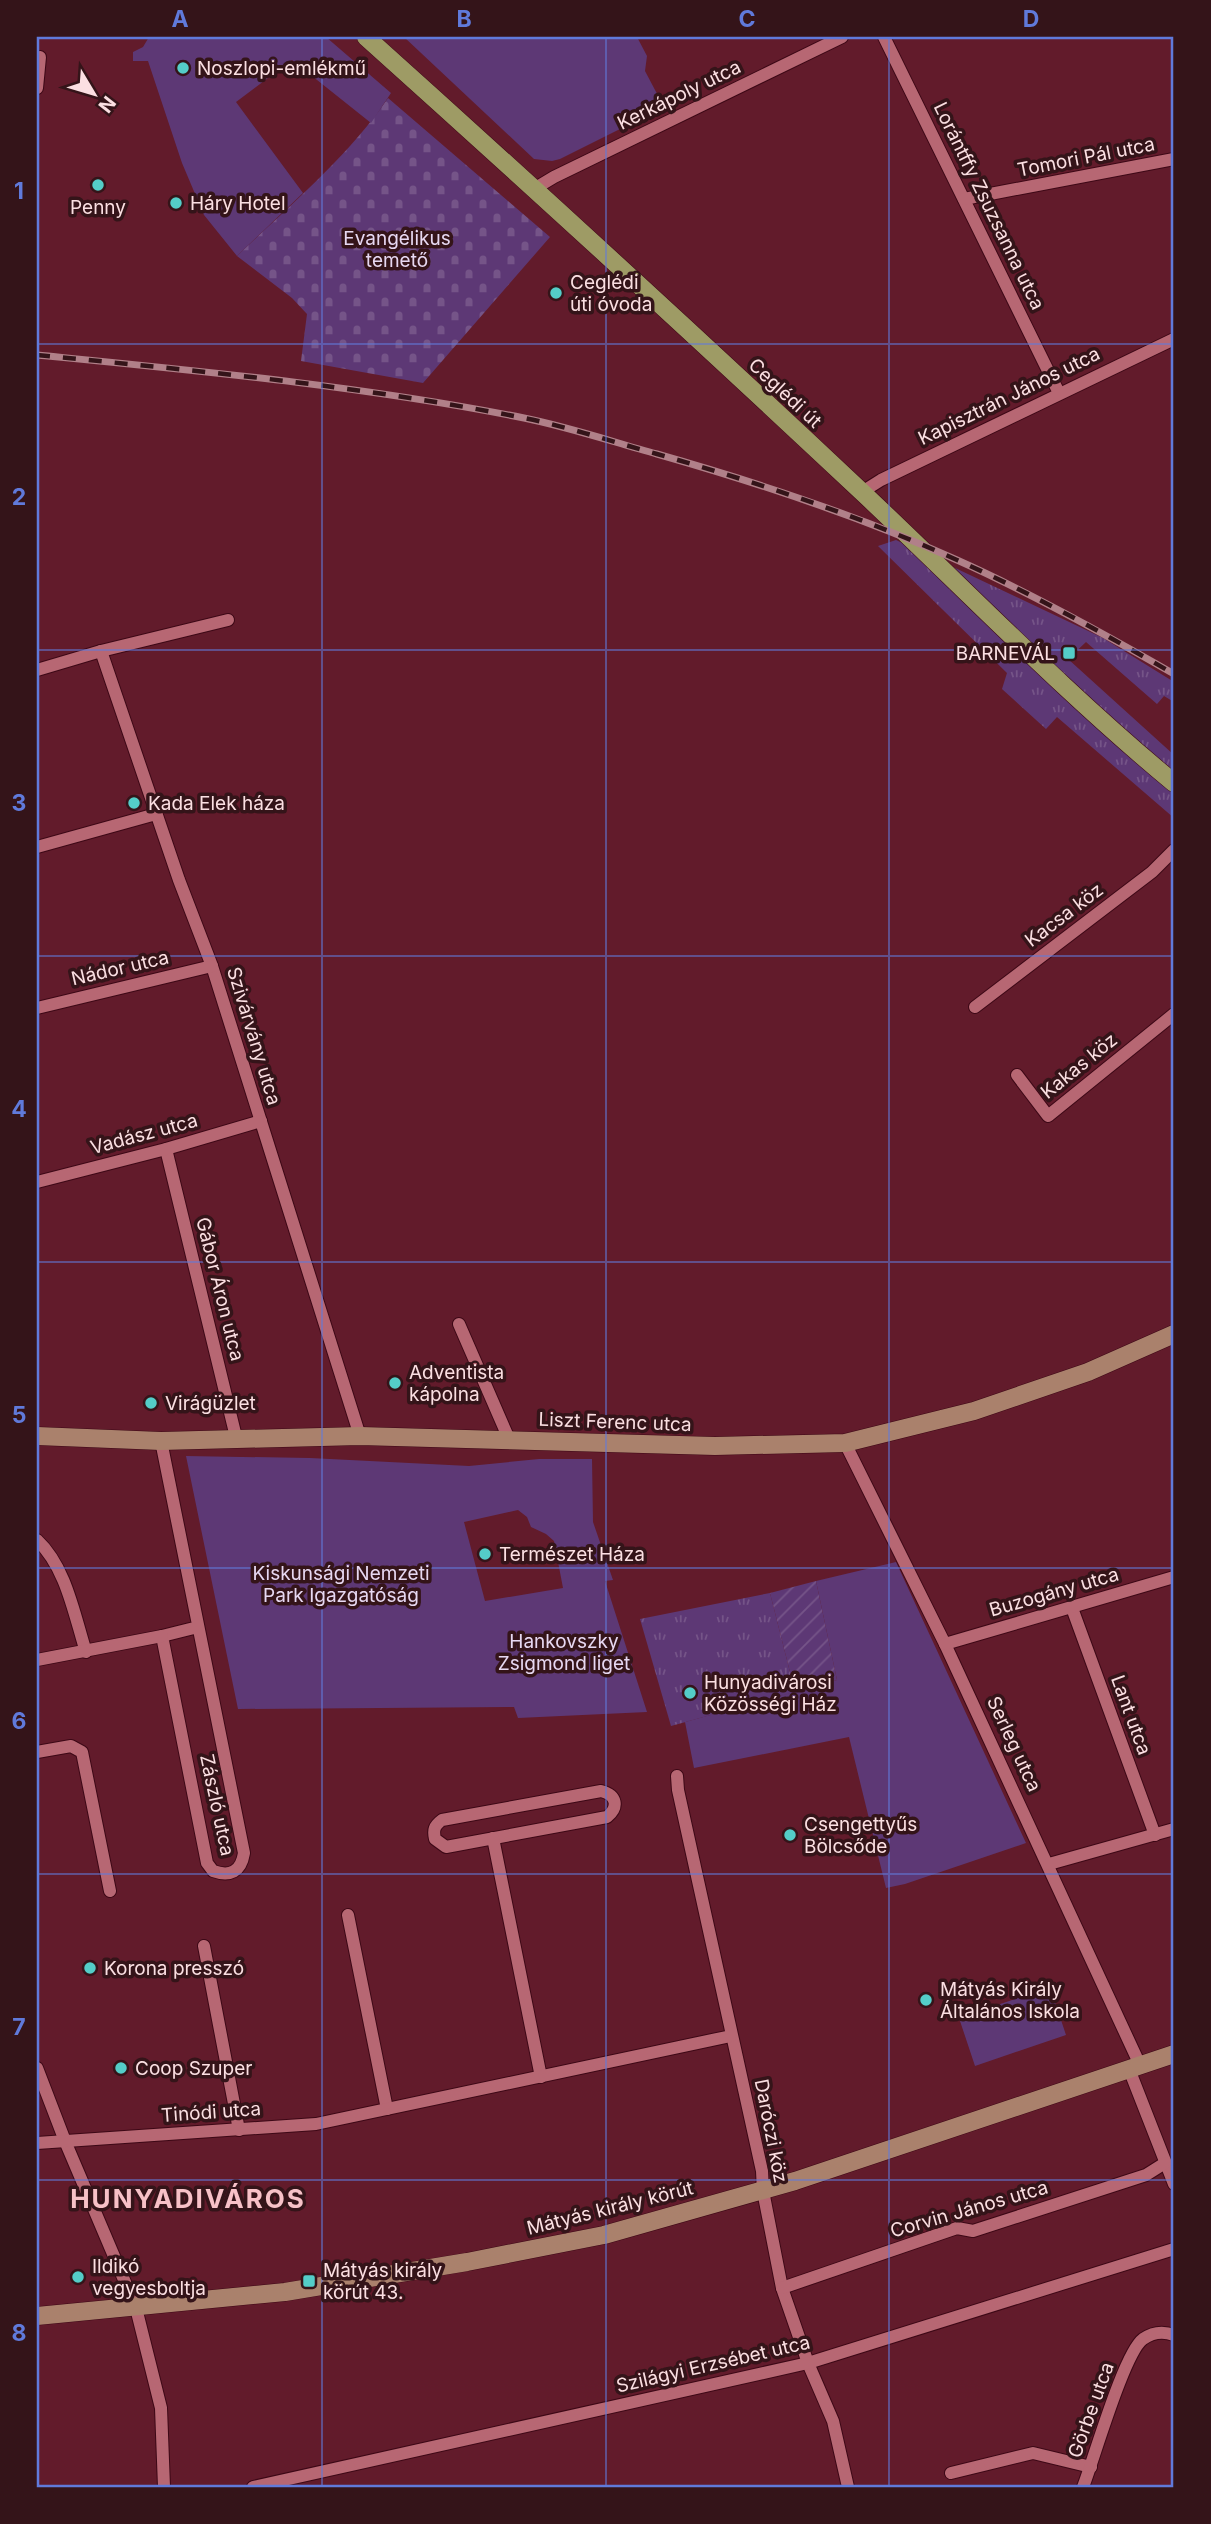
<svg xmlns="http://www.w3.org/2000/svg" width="1211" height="2524" viewBox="0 0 1211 2524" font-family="Inter,sans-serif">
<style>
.grass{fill:url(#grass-tufts)}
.cemetery{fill:url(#cemetery-stones)}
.park{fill:#5d3875;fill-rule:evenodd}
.garden{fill:url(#garden-furrows)}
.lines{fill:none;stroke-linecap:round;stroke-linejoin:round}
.street-casing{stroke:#3d0816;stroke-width:14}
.secondary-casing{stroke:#3d0816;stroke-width:19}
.primary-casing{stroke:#3d0816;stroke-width:19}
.street{stroke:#b76773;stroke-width:12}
.secondary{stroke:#aa816c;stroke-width:18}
.primary{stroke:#9e9b65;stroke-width:18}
.rail-casing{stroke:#b18089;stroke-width:7}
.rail{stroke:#341419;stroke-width:4.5;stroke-dasharray:13;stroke-linecap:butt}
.grid{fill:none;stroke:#607adb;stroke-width:2;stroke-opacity:0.55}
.poi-dot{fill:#54cdc8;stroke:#341419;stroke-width:2.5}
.labels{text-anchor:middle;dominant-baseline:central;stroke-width:7;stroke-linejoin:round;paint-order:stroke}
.poi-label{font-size:19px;fill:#fbdfe2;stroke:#341419;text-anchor:start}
.street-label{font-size:19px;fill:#fbdfe2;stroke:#341419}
.park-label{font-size:19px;fill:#e7d8f2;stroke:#341419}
.district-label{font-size:26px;font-weight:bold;letter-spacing:2px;fill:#f7c1c7;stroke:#341419}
.neatline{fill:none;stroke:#607adb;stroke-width:2.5}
.grid-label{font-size:23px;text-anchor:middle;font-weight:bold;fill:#607adb}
</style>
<defs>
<pattern id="grass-tufts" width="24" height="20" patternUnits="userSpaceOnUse" patternTransform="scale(1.75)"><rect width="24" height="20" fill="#5d3875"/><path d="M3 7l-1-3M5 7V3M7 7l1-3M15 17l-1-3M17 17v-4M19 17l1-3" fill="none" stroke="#755488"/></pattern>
<pattern id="cemetery-stones" width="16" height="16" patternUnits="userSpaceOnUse" patternTransform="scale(1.75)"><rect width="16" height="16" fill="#5d3875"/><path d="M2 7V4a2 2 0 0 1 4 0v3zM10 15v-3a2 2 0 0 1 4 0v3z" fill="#755488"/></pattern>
<pattern id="garden-furrows" width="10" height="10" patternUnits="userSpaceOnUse" patternTransform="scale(1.75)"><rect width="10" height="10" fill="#5d3875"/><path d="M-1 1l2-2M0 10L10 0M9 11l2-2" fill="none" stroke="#755488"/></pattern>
</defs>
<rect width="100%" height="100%" fill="#621b2b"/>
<g class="grass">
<path d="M896,540L1103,638L1174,682V702L1164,696L1157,704L1086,642L1068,659L1174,755V818L1057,717L1046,729L1002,689L1007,673L878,546Z"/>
<path d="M770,1593L795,1692L671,1726L640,1619Z"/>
</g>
<path class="cemetery" d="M388,98L550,237L423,383L301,361L307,314L292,298L237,256C289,206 347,158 388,98Z"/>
<g class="park">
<path d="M149,37H326L391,93L371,123L292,60L236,102L303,193L237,256L204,215L182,163L148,61H133V52L143,47Z"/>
<path d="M404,37H637L647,56L645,71L664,107L560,159L552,161L534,159Z"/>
<path d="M186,1456L310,1458L469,1466L539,1459H592L593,1522L613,1580L605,1581L647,1712L518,1718L514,1707L238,1709ZM518,1510L527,1517L531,1527L546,1534L554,1541L563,1588L485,1601L464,1522Z"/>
<path d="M896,1562L1026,1843L905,1884L886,1888L849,1737L694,1768L685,1722L837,1680L816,1581Z"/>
<path d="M1050,1987L1066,2035L975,2066L959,2018Z"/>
</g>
<path class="garden" d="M816,1581L837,1680L795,1692L770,1593Z"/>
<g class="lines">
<g class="street-casing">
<g id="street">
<path d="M884,37L1059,393"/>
<path d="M37,88L40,57"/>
<path d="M534,189L554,177L842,37"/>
<path d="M964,199L1174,159"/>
<path d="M862,492L881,480L1174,339"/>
<path d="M101,651L179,880L212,966L360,1436"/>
<path d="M37,670L101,651L228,620"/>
<path d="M37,847L156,814"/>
<path d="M975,1007L1152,872L1174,850"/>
<path d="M37,1008L212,966"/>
<path d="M1017,1075L1048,1116L1174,1014"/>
<path d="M166,1149L236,1437"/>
<path d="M37,1182L166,1149L261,1121"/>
<path d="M459,1324L509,1439"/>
<path d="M161,1441L244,1853C241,1872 230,1877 213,1871L207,1863L162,1636L198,1627"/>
<path d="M845,1443L945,1644L1140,2065"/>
<path d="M37,1540C66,1567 74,1614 86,1652"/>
<path d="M1072,1608L1155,1835"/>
<path d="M945,1644L1174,1577"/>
<path d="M37,1660L162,1636"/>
<path d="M37,1752L71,1746L82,1752L110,1891"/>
<path d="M677,1776L678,1790L762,2171L763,2191L782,2288L808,2363L833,2421L848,2487"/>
<path d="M601,1791C617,1795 619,1807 607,1817L446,1847L435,1839C433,1830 434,1826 442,1820Z"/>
<path d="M493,1838L541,2077"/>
<path d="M1049,1864L1174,1829"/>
<path d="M348,1915L387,2109"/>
<path d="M204,1946L239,2130"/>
<path d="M37,2068L65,2141L136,2308L161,2408L164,2487"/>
<path d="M1129,2069L1174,2184"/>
<path d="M37,2143L316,2124L731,2036"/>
<path d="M782,2288L957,2228L973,2231L1146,2175L1165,2163"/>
<path d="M951,2473L1033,2453L1091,2467"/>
<path d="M253,2487L808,2363L1174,2249"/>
<path d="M1083,2487C1094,2459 1124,2353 1143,2339C1153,2332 1163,2331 1174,2335"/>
</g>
</g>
<g class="secondary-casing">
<g id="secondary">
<path d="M37,1436L161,1441L360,1436L715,1446L845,1443L974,1411L1088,1372L1174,1334"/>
<path d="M37,2316L285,2292L467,2262L604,2235L795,2181L1174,2054"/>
</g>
</g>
<g class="primary-casing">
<path id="primary" d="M366,37C533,187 699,339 863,493C966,590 1065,693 1174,783"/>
</g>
<use href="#street" class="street"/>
<use href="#secondary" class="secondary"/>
<use href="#primary" class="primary"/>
<g class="rail-casing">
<path id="rail" d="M37,355C200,371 363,386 524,418C569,427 613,442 657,454C759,483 860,516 957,560C1031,593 1103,633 1174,674"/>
</g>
<use href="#rail" class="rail"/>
</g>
<path class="grid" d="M322,37V2487M606,37V2487M889,37V2487M37,344H1174M37,650H1174M37,956H1174M37,1262H1174M37,1568H1174M37,1874H1174M37,2180H1174"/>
<g class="poi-dot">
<circle cx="183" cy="68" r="7"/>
<circle cx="98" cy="185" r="7"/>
<circle cx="176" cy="203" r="7"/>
<circle cx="556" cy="293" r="7"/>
<rect x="1062" y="646" width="14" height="14" rx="3.5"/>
<circle cx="134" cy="803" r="7"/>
<circle cx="395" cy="1383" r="7"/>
<circle cx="151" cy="1403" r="7"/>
<circle cx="485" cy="1554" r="7"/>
<circle cx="690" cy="1693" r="7"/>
<circle cx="790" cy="1835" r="7"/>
<circle cx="90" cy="1968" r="7"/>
<circle cx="926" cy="2000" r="7"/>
<circle cx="121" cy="2068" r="7"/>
<circle cx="78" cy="2277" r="7"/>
<rect x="302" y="2274" width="14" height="14" rx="3.5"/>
</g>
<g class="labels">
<g class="poi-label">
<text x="197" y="68">Noszlopi-emlékmű</text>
<text x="190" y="203">Háry Hotel</text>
<text x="98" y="207" text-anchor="middle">Penny</text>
<text x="570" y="282">Ceglédi<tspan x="570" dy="22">úti óvoda</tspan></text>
<text x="1055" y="653" text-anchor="end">BARNEVÁL</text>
<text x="148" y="803">Kada Elek háza</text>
<text x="409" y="1372">Adventista<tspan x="409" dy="22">kápolna</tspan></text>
<text x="165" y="1403">Virágüzlet</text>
<text x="499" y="1554">Természet Háza</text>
<text x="704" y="1682">Hunyadivárosi<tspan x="704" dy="22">Közösségi Ház</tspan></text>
<text x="804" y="1824">Csengettyűs<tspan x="804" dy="22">Bölcsőde</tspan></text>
<text x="104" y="1968">Korona presszó</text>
<text x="940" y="1989">Mátyás Király<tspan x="940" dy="22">Általános Iskola</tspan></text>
<text x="135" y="2068">Coop Szuper</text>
<text x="92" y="2266">Ildikó<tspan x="92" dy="22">vegyesboltja</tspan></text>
<text x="323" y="2270">Mátyás király<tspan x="323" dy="22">körút 43.</tspan></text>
</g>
<g class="street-label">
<text transform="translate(679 95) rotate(-26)">Kerkápoly utca</text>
<text transform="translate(1086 157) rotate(-11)">Tomori Pál utca</text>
<text transform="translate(989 206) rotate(64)">Lorántffy Zsuzsanna utca</text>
<text transform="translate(785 393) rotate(43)">Ceglédi út</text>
<text transform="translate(1009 396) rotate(-26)">Kapisztrán János utca</text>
<text transform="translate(1064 915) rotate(-37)">Kacsa köz</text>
<text transform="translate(120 968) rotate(-13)">Nádor utca</text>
<text transform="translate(254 1036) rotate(73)">Szivárvány utca</text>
<text transform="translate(1079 1066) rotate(-39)">Kakas köz</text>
<text transform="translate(144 1134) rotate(-15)">Vadász utca</text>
<text transform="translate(220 1289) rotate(76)">Gábor Áron utca</text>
<text transform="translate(615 1422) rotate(2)">Liszt Ferenc utca</text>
<text transform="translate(1054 1592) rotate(-16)">Buzogány utca</text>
<text transform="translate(1131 1715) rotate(70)">Lant utca</text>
<text transform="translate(1014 1744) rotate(65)">Serleg utca</text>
<text transform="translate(217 1805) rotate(78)">Zászló utca</text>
<text transform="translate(211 2112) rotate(-4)">Tinódi utca</text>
<text transform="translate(771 2131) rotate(79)">Daróczi köz</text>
<text transform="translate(610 2208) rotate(-14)">Mátyás király körút</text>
<text transform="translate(969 2209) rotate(-16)">Corvin János utca</text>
<text transform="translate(713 2364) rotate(-13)">Szilágyi Erzsébet utca</text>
<text transform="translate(1091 2410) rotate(-70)">Görbe utca</text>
</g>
<g class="park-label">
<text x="397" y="238">Evangélikus<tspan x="397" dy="22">temető</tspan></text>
<text x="341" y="1573">Kiskunsági Nemzeti<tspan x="341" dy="22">Park Igazgatóság</tspan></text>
<text x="564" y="1641">Hankovszky<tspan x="564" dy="22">Zsigmond liget</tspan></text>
</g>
<g class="district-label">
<text x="188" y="2198">HUNYADIVÁROS</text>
</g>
</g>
<rect width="1211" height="2524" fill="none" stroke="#341419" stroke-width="77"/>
<g transform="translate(94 94) rotate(128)" stroke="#341419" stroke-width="5" paint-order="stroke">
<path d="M0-5L12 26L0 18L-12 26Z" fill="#fbdfe2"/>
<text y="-10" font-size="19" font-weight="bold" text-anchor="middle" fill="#fbdfe2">N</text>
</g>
<rect x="38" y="38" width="1134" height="2448" class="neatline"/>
<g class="grid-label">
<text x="180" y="27">A</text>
<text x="464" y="27">B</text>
<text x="747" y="27">C</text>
<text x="1031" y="27">D</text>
<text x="19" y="199">1</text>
<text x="19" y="505">2</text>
<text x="19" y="811">3</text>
<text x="19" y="1117">4</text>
<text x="19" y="1423">5</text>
<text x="19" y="1729">6</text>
<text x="19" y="2035">7</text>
<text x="19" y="2341">8</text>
</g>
</svg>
